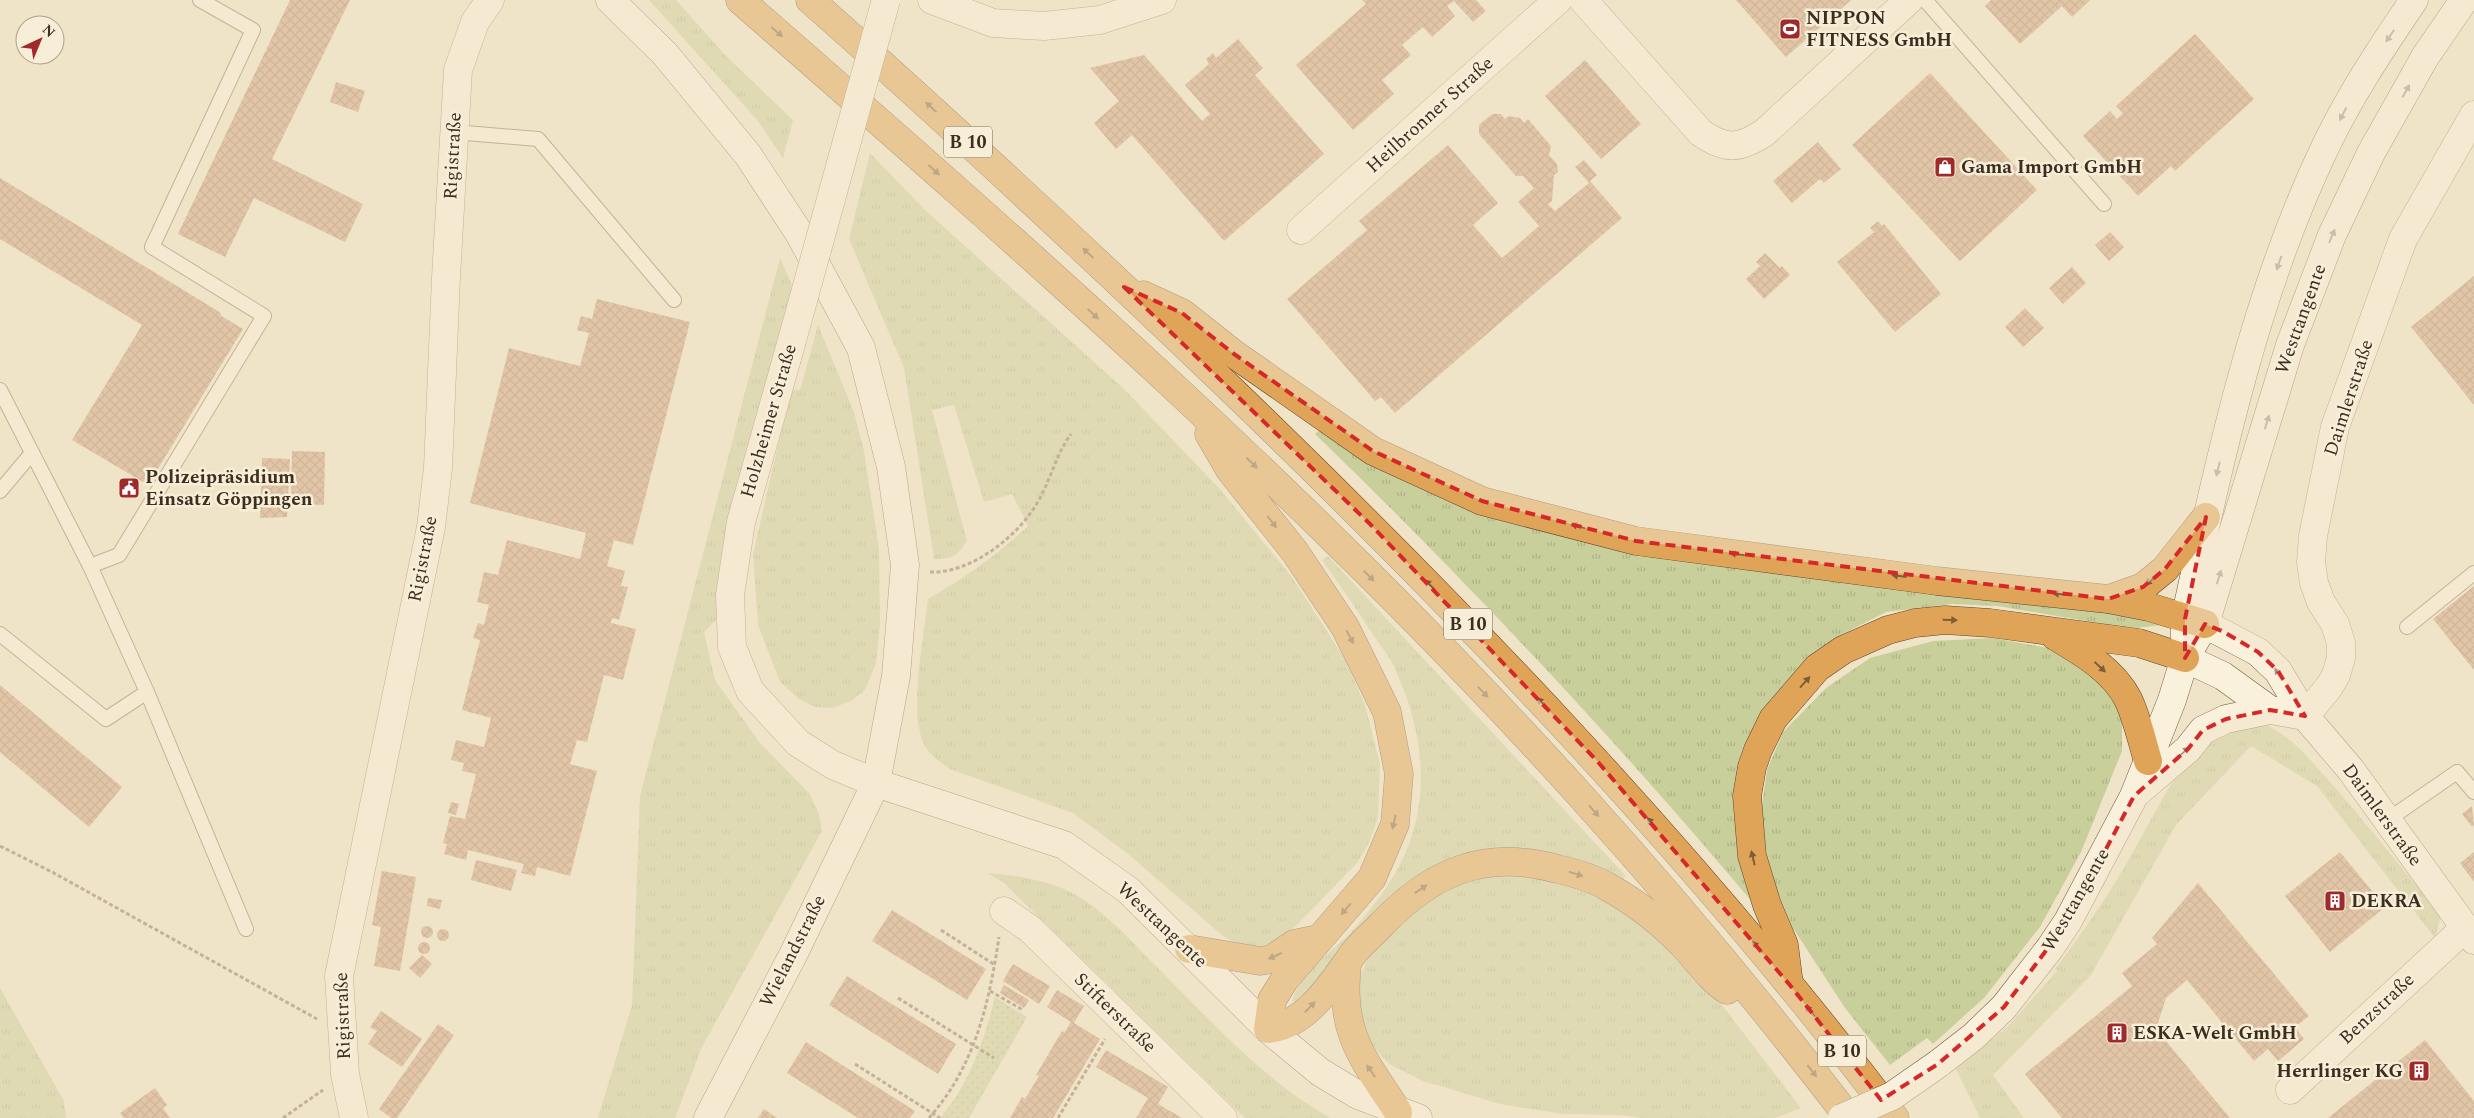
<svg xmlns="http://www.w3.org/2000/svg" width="2474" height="1118" viewBox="0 0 2474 1118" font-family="Spectral,serif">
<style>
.grass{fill:url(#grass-tufts)}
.park{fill:url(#park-dots)}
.building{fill:url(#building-cross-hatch)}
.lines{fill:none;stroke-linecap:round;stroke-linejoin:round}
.lane-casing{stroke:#8d765c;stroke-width:16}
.street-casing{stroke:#8d765c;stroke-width:29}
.secondary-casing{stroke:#6f573f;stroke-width:29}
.highway-casing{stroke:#5b4430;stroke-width:29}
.path{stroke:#8d765c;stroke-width:3;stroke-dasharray:4 2.5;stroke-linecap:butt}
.lane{stroke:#faf1dc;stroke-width:14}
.street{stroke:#faf1dc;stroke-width:28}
.secondary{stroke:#faf1dc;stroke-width:28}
.highway{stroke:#e0a458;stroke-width:28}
.street-bridge-casing{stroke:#8d765c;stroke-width:29;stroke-linecap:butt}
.secondary-bridge-casing{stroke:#6f573f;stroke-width:29;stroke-linecap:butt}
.street-bridge{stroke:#faf1dc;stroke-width:28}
.secondary-bridge{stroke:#faf1dc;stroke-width:28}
.oneway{fill:#7e5d36}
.oneway2{fill:#9c907e}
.marked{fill:none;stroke:#d62828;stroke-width:4;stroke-dasharray:10 6;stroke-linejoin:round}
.labels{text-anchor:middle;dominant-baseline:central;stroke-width:5;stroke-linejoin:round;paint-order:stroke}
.shield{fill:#f7eed8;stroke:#756857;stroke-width:1}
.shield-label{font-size:18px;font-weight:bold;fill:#3d2e20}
.poi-label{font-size:19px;font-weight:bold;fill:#3d2e20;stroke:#f7eed8;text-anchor:start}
.street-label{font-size:19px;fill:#3d2e20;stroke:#f7eed8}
</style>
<defs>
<pattern id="grass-tufts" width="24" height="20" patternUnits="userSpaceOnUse" patternTransform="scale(1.25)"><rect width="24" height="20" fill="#c9cf9b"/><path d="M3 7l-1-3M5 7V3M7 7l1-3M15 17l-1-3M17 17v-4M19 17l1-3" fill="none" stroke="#aeb285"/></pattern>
<pattern id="park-dots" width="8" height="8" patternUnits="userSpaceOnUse" patternTransform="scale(1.25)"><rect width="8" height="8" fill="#c9cf9b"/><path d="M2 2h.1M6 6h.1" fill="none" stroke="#aeb285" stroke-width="1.8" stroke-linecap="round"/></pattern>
<pattern id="building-cross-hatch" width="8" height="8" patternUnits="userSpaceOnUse" patternTransform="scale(1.25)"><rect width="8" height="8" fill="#cf9f7d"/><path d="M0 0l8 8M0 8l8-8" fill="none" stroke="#a98266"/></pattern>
</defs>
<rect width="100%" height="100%" fill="#f0e4c8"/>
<g class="grass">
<path d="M649,0H676L727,57L793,120L783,158L758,121Z"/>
<path d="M870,153L925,210L1124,389L1219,488L1292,577L1346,661L1365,705L1380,764L1378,818L1369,843L1357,863L1296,926L1269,945L1244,949L1223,936L1128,854L1073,813L950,769C940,762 928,754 923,742C909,709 924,636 928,599C965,578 997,555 1028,526L1012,494L984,502L954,405L932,410L967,541C957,556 954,559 934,559L904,368L849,239Z"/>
<path d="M780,258L799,301L725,550L716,620L704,632L715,680L760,743L809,793L819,814L822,831L702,1047L675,1118H598L632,1005L640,796Z"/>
<path d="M818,325L854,412L864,451L879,549L880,623L876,663L865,690L851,701L832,708L815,707L799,699L780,682L758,625L753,554L791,389L800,390Z"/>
<path d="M1321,429L1485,512L2153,617L2161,625L2136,628L2115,626L1998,606L1952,604L1886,612L1843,634L1810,659L1765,716L1754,904C1616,740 1469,583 1315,434Z"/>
<path d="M1328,556L1626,876L1622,880L1564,855L1509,851L1468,860L1320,981L1296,1003L1292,1000C1302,971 1330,954 1351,932C1359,923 1367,913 1375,903C1432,832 1432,751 1396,671C1391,658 1381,647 1374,636C1357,610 1340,585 1322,560Z"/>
<path d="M1993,638L2059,650L2111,689L2122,721V751L2081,852L2040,927L1984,998L1933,1044L1927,1038L1890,1065L1845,1008L1793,928L1769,873L1761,812L1767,770L1783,732L1826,688L1870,658L1933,641Z"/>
<path d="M2264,724C2292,736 2310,760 2330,782C2368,825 2404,871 2441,915L2435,938L2317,786L2251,746L2176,825L2091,975L1993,1075L2024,1118H1980L1956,1069L2008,1026L2057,971L2055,969C2080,936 2103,903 2124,868C2150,823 2172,776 2204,735Z"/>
<path d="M987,873C1013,875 1040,879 1064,889C1100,905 1127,937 1154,964C1206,1016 1266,1083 1331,1118H1245L1004,883Z"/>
<path d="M1504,874L1555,878L1603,896L1658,932L1715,996L1801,1108L1775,1118H1642L1620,1115L1563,1114L1500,1104L1423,1081L1389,1064L1369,1042L1358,1014L1359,978L1372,950L1437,889Z"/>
<path d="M0,988L64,1101L66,1118H0Z"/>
</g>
<path class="park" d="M995,997L1027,1017L969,1118H940C970,1083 984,1041 995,997Z"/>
<g class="building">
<path d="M290,0H350L272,159L363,204L345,242L254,198L225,257L178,234Z"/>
<path d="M1362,0H1476L1486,11L1473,22L1454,1L1447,6L1455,16L1432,37L1423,27L1402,45L1411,55L1382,80L1394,94L1353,130L1296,65L1366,4Z"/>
<path d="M1736,0H1851L1786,57Z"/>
<path d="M1991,0H2090L2072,17L2062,6L2020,44L1985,6Z"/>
<path d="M2195,34L2254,99L2175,171L2171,166L2138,196L2083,136L2110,111L2117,119L2123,113L2116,106Z"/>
<path d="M1238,39L1263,68L1255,75L1324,154L1224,241L1132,135L1116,149L1094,123L1119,101L1090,68L1144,55L1202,121L1210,114L1185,85L1209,64L1206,59L1213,53L1216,58Z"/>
<path d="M1585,60L1641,124L1601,159L1545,96Z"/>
<path d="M1930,73L2037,190L1960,261L1852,145Z"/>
<path d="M336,82L365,91L358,112L330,102Z"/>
<path d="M1492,114H1501L1505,119L1509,116L1520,118L1524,123L1528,119L1551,146L1549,155L1557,164L1558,172L1554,175L1552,201L1548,204L1555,211L1589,183L1575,167L1584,160L1597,175L1590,181L1622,218L1395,413L1381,397L1375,401L1287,299L1367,230L1359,221L1448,145L1498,203L1473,225L1502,258L1539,226L1518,202L1534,188L1523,176H1516L1479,134V125Z"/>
<path d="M1818,142L1841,169L1824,183L1820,179L1792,203L1773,181Z"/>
<path d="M0,178L221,313L220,315L243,329L148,485L72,440L142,325L0,239Z"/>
<path d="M1878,221L1882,226L1884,224L1941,294L1895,332L1837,262L1874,232L1870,228Z"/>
<path d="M2110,232L2124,247L2109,261L2095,245Z"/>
<path d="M1765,253L1780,268L1782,266L1790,275L1764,299L1746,279L1760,266L1756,262Z"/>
<path d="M2072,267L2086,283L2063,304L2049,288Z"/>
<path d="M2474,276V405L2411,327Z"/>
<path d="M597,299L690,322L633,545L614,540L607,566L625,571L621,586L628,587L619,620L612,618L611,623L636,629L623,680L604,675L587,742L577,740L570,764L597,771L570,876L537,867L535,876L521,873L524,864L468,850L466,860L444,854L447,844L443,843L450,816L465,819L476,774L462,771L464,763L451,760L456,740L484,747L491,718L462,710L480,640L473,638L478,623L484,625L489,605L477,602L484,572L498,575L507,540L580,559L586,533L470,503L509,348L580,366L589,333L577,330L581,316L592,319Z"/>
<path d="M2025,308L2044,328L2023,347L2005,327Z"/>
<path d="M292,451L325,452L324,505L291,504Z"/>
<path d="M262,458L290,459L287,517L260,518Z"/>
<path d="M2474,586V670L2433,619Z"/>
<path d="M0,685L122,787L89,827L0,752Z"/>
<path d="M451,802L459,804L456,815L448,813Z"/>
<path d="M2472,806L2474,825L2472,827L2462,814Z"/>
<path d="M2340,852L2385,907L2330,952L2285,896Z"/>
<path d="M2474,852V882L2460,863Z"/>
<path d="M476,860L517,870L511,891L471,880Z"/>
<path d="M382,871L416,877L400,971L374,966L381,927L372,925Z"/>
<path d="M2198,883L2309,1016L2295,1027L2304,1039L2278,1061L2268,1049L2254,1061L2187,980L2166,998L2156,1029L2230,1118H2062L2025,1074L2132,986L2122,973L2157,944L2152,938Z"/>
<path d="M428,898L442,900L440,909L427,906Z"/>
<path d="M892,910L986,969L967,1000L872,941Z"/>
<circle cx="427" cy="932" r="6"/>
<circle cx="443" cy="935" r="6"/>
<circle cx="424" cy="948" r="6"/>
<path d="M422,955L432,964L420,978L409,968Z"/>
<path d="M1013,964L1050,986L1039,1004L1003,981Z"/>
<path d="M847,976L956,1044L938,1074L829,1005Z"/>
<path d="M1004,985L1029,1000L1024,1008L1000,993Z"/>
<path d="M1057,990L1084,1006L1074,1023L1100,1039L1053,1118H1010L1022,1097L1025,1099L1039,1076L1036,1075L1062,1031L1064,1033L1071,1022L1047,1007Z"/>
<path d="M381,1011L422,1039L402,1067L368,1044L377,1031L370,1027Z"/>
<path d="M438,1024L454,1035L397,1118H391L379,1109Z"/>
<path d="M2425,1040L2474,1101V1118H2328Z"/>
<path d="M806,1042L915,1111L910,1118H858L787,1073Z"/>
<path d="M1106,1050L1168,1087L1158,1104L1182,1118H1136L1148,1098L1096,1067Z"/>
<path d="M155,1088L167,1105L163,1108L170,1118H124L120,1113Z"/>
<path d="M764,1109L777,1118H758Z"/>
</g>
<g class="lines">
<g class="lane-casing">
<g id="lane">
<path d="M1925,0L2104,204"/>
<path d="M454,132L538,139L674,300"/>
<path d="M0,390L90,566L147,692L246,929"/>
<path d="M0,491L32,453"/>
<path d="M90,566L119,555L264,316L152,247L253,30L200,0"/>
<path d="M2407,627L2474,573"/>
<path d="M0,634L106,719L147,692"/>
<path d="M2386,821L2457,772L2474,792"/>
</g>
</g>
<g class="street-casing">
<g id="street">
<path d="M932,0L993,23L1044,26L1100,20L1162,0"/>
<path d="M1583,0L1701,133C1726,150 1739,149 1764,133L1909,0"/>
<path d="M1301,230L1558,0"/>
<path d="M791,344L741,522L730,595L732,647L750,691L798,743L833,765L876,783"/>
<path d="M2305,716L2329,687L2336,675L2341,658V643L2335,624L2321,602L2314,583L2311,562L2313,536L2335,427L2403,239L2474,115"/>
<path d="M1004,911L1030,929L1223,1118"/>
<path d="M2290,1090L2465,928"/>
<path d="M354,1118L345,1074L339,976L431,527L438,468L446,277L458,70L475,22L490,0"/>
</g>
</g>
<g class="secondary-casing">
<g id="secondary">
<path d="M610,0L665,54L748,155L799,233L861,348L891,467L905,565L896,676L876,783L794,953L708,1118"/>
<path d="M2205,624L2258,652L2278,671L2305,716L2351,770L2474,940"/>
<path d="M2185,642V619C2219,463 2253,301 2321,156C2346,101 2380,50 2414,0"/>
<path d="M2185,658L2223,676L2270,710"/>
<path d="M876,783L1064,845L1128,890L1268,1029L1320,1072L1358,1095L1418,1118"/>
<path d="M2140,790L2188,749L2203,730L2226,719L2270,710L2305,716"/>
<path d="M1938,1064L1974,1036L2004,1007L2050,948L2068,921L2134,796L2172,700L2185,658L2205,624L2290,345L2332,235L2371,153L2425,57L2464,0"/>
</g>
</g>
<g class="highway-casing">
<g id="highway">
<path d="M740,0C1030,253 1322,509 1580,795C1674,899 1764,1007 1849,1118"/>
<path d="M810,0C955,128 1096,260 1236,394C1471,621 1697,857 1895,1118"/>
<path d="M1143,295L1182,313L1234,354L1373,451L1482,501L1636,541L1937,581L2108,599L2149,607L2205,624"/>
<path d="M1209,434L1230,470L1295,552L1345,627L1387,712L1399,774L1395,824L1372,878L1285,979L1272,1000L1268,1029C1307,1025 1332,983 1353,954C1361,943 1373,934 1382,924C1433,871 1485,849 1558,869C1575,873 1593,878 1608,887C1635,902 1663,924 1685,947C1698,961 1710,979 1727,990"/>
<path d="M2109,599L2143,587L2165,569L2206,517"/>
<path d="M2055,636C2082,652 2113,670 2128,699C2137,718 2142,741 2148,761"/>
<path d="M1189,949L1260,961L1272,959L1294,944L1313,940"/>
<path d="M1347,965C1339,1033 1363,1058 1398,1112"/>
<path d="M1789,984L1784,945L1767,905L1752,856L1747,796L1752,767L1758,750L1773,719L1817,668L1843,650L1888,630L1915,623L1945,620L1990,623L2139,643L2185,658"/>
</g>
</g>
<g class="path">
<path d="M930,572C972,574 1023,533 1041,496C1052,475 1057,453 1071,434"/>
<path d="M0,846L52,872L317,1019"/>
<path d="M941,930L995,965"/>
<path d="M990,991L1023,1010"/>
<path d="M898,998L994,1058"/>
<path d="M855,1064L940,1118"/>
<path d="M283,1118L323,1090"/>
<path d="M929,1118C975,1066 989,1004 999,937"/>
<path d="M1058,1118L1105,1039"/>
</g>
<use href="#lane" class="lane"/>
<use href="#street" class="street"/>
<use href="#secondary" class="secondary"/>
<use href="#highway" class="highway"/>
<g class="street-bridge-casing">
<path id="street-bridge" d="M791,344L886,0"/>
</g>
<g class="secondary-bridge-casing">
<path id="secondary-bridge" d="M1842,1118L1892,1096L1938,1064"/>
</g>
<use href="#street-bridge" class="street-bridge"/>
<use href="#secondary-bridge" class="secondary-bridge"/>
</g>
<defs><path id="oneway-solid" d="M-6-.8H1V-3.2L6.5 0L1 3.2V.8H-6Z" transform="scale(1.25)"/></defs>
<g class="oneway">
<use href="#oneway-solid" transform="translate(777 32) rotate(41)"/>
<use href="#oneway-solid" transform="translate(931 107) rotate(-137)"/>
<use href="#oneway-solid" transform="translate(934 170) rotate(42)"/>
<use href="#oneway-solid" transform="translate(1088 253) rotate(-137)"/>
<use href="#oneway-solid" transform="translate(1093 314) rotate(43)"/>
<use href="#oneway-solid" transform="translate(1252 463) rotate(44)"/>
<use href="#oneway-solid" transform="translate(1272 522) rotate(52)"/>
<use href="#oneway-solid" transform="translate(1578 526) rotate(-165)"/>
<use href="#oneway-solid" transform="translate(1737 554) rotate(-173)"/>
<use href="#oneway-solid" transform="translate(1369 576) rotate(45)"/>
<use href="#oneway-solid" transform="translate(1899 576) rotate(-172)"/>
<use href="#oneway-solid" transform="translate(2151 580) rotate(140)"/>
<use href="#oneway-solid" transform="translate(1430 585) rotate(-134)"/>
<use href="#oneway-solid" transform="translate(2060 594) rotate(-174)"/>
<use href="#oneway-solid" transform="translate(1950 620) rotate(2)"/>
<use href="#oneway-solid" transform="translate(1350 637) rotate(62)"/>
<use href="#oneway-solid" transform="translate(2100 667) rotate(43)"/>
<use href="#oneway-solid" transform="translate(1805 682) rotate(-48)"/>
<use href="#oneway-solid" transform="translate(1483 692) rotate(46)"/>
<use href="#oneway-solid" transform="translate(1542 703) rotate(-133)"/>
<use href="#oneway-solid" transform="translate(1594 811) rotate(49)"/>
<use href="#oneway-solid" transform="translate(1394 822) rotate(103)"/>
<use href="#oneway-solid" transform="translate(1652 823) rotate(-132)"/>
<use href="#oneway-solid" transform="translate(1753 858) rotate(-103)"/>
<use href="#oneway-solid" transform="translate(1576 874) rotate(18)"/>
<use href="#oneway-solid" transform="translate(1421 889) rotate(-34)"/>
<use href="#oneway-solid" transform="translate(1346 909) rotate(131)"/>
<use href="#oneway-solid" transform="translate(1757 947) rotate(-130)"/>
<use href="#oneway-solid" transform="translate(1275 956) rotate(156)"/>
<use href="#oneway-solid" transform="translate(1310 1007) rotate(-46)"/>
<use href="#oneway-solid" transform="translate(1810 1011) rotate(-129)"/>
<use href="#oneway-solid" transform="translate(1371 1071) rotate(-124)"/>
<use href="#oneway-solid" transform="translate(1812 1071) rotate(52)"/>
</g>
<g class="oneway2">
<use href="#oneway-solid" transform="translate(2390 36) rotate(124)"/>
<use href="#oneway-solid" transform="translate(2406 91) rotate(-61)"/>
<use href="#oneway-solid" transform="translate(2343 114) rotate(118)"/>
<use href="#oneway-solid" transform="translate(2332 236) rotate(-67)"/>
<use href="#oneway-solid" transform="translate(2279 263) rotate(109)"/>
<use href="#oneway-solid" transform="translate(2267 422) rotate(-73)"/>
<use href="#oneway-solid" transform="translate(2218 469) rotate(104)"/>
<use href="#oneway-solid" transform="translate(2219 577) rotate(-73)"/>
<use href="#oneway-solid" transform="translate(2279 674) rotate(-126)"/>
<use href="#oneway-solid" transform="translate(2184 752) rotate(-43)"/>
</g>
<path d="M0 0H2474V1118H0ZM1124,287L1182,313L1234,354L1373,451L1482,501L1636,541L2108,599L2143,587L2165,569L2206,517L2185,619V658L2205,624L2224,632L2258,652L2278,671L2305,716L2270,710L2226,719L2203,730L2188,749L2134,796L2068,921L2004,1007L1938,1064L1881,1100L1789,984L1598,762L1369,523Z" fill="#f0e4c8" fill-opacity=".55" fill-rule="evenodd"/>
<path class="marked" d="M1124,287L1182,313L1234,354L1373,451L1482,501L1636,541L2108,599L2143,587L2165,569L2206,517L2185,619V658L2205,624L2224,632L2258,652L2278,671L2305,716L2270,710L2226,719L2203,730L2188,749L2134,796L2068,921L2004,1007L1938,1064L1881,1100L1789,984L1598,762L1369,523Z"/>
<defs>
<g id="stadium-square" transform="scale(1.125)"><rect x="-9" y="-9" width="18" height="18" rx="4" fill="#9e2a2b" stroke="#f7eed8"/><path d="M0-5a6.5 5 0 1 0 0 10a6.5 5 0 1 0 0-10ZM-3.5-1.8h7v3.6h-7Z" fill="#fff"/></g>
<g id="shop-square" transform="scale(1.125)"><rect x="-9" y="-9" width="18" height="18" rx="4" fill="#9e2a2b" stroke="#f7eed8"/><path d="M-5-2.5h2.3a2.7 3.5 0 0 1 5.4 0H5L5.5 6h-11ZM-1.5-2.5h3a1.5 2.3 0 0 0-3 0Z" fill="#fff"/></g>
<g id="civic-square" transform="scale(1.125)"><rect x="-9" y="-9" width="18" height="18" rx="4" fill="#9e2a2b" stroke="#f7eed8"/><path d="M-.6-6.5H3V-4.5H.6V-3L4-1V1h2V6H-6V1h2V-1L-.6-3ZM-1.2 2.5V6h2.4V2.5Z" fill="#fff"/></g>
<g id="building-square" transform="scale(1.125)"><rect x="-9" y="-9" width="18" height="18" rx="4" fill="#9e2a2b" stroke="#f7eed8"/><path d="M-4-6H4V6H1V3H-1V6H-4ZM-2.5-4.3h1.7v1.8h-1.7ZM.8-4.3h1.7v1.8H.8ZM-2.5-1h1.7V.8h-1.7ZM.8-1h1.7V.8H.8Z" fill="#fff"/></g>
</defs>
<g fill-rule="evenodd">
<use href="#stadium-square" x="1790" y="29"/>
<use href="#shop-square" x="1945" y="167"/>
<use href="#civic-square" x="129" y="488"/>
<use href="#building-square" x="2335" y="901"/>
<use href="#building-square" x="2117" y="1033"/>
<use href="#building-square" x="2419" y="1071"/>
</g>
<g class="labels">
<g class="shield">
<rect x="944" y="126.5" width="48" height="31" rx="4"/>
<rect x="1444" y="608.5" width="48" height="31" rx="4"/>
<rect x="1818" y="1035.5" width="48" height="31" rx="4"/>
</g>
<g class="shield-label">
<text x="968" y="142">B 10</text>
<text x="1468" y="624">B 10</text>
<text x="1842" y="1051">B 10</text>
</g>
<g class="poi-label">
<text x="1806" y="18">NIPPON<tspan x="1806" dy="22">FITNESS GmbH</tspan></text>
<text x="1961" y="167">Gama Import GmbH</text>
<text x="145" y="477">Polizeipräsidium<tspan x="145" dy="22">Einsatz Göppingen</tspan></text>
<text x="2351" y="901">DEKRA</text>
<text x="2133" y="1033">ESKA-Welt GmbH</text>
<text x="2403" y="1071" text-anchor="end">Herrlinger KG</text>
</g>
<g class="street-label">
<text transform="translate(1430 115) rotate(-42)">Heilbronner Straße</text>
<text transform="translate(453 156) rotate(-87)">Rigistraße</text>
<text transform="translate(2301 319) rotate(-70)">Westtangente</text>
<text transform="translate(2349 398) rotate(-72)">Daimlerstraße</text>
<text transform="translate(769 421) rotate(-74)">Holzheimer Straße</text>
<text transform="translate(423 559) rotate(-79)">Rigistraße</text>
<text transform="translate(2382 815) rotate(54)">Daimlerstraße</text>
<text transform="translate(2076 900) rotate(-60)">Westtangente</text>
<text transform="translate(1162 925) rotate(43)">Westtangente</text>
<text transform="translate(793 951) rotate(-63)">Wielandstraße</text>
<text transform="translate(2377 1009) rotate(-43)">Benzstraße</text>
<text transform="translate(1115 1013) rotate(44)">Stifterstraße</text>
<text transform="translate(343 1016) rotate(-92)">Rigistraße</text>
</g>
</g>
<g transform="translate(40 40) rotate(44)"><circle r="24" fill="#f7eed8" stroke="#ada18e"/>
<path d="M0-4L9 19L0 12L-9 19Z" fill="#9e2a2b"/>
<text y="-8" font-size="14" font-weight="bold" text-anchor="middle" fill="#3d2e20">N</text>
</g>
</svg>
